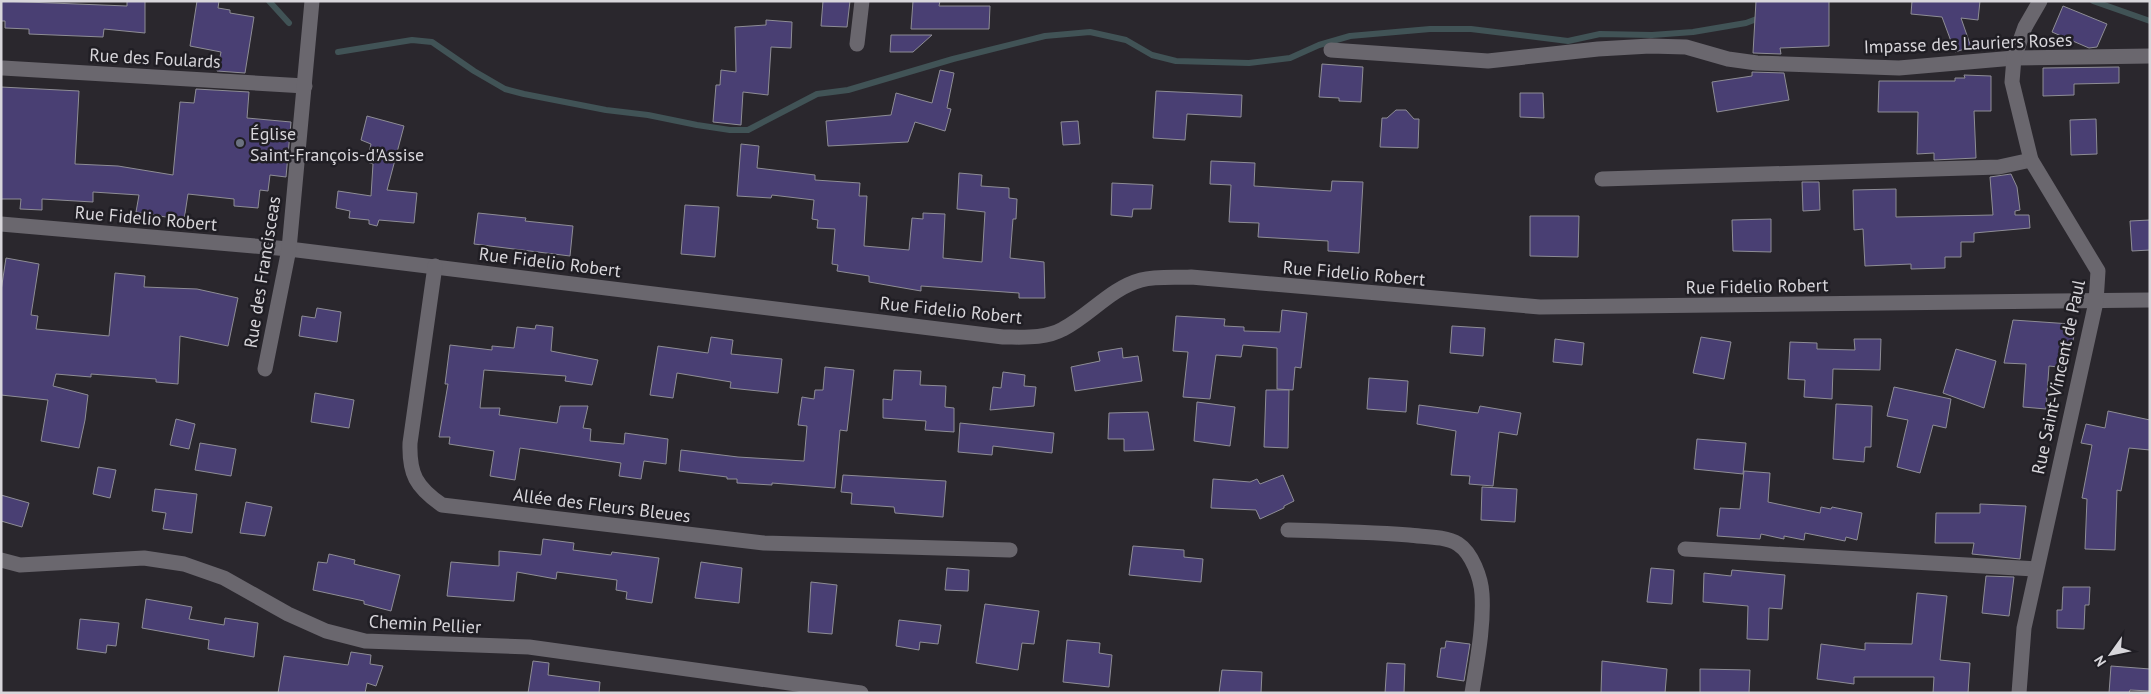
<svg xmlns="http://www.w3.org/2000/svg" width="2151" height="694" viewBox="0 0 2151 694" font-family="'PT Sans',sans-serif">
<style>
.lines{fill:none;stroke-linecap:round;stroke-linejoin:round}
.stream{stroke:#415356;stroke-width:6}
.building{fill:#493f73;stroke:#8e8d95}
.minor{stroke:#6a676e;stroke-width:15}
.worship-dot{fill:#6b7280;stroke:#201e24;stroke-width:2}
.labels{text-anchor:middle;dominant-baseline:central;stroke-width:5;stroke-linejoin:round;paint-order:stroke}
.street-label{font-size:18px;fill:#d8d6db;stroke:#201e24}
.poi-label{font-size:18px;fill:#d8d6db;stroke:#201e24;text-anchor:start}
</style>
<rect width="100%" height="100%" fill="#2a272d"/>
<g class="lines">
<g class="stream">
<path d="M269,1L289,23"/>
<path d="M2093,1L2150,21"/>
<path d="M338,52L412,40L432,42L474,71L505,89L524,94L606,110L648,115L697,125L730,130H748L817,94L848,90L953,59L1045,36L1090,32L1126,40L1152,55L1176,61L1249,63L1290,58L1319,45L1350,36L1430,29H1471L1568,41L1600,34L1652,35L1693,32L1746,23L1762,17"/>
</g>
</g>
<g class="building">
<path d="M1,1L127,6V1H145V33L104,29L103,37L29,34V29L5,28V21H1Z"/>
<path d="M197,1H219L218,8L230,10V13L254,17L245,73L217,71L221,52L190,46Z"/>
<path d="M823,1H850L847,27L821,26Z"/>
<path d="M913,1H940L939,6H990L989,29H911Z"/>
<path d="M1756,1H1829V46L1780,48L1781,54L1753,53Z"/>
<path d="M1912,1H1980L1978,20L1961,18L1971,47L1955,52L1942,17L1911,14Z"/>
<path d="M2063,6L2107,24L2097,47L2089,48L2052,32Z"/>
<path d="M766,20L792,22L791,48L771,47L768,95L743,92L741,125L713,122L716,85H720L721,70L736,72L735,27L766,25Z"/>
<path d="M891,35H932L913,52H890Z"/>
<path d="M1322,64L1363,67L1361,102L1339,101V98L1319,97Z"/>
<path d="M2119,67V83L2074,84V95L2043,96V68Z"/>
<path d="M940,70L954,73L947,108L951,109L945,131L915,122L908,142L828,146L826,121L891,115L896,93L932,103Z"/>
<path d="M1752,72L1784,73L1789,100L1717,112L1712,82L1752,76Z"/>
<path d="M1964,75L1991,76V111H1974L1976,158L1934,160V153L1917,154L1918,112H1878L1879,81H1955V78H1965Z"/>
<path d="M1,87L79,91L75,164L118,166L173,175L180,102L194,103L196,89L249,92L247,118L291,122L286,177L270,175L268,191L260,190L258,208L234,206V199L188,194L184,220L136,212L139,195L93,192V202L42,199V210L20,209L21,199H1Z"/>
<path d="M1156,91L1242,95L1241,117L1187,114L1185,140L1153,138Z"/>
<path d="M1520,93H1543L1544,118L1520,117Z"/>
<path d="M1396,110H1406L1414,119H1419L1418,148L1380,147L1382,118H1387Z"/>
<path d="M367,116L404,126L387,190L417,193L414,223L379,220L377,226L369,224V220L349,218L350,211L336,208L338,191L371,196L373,164L367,162L371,144L361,140Z"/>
<path d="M2096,119L2097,154L2071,155L2070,120Z"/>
<path d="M1078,121L1080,144L1063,145L1061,122Z"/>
<path d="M741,144L759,146L757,168L815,175V180L860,183L859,196H867L864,246L909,250L912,218L923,219V213L945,214L943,258L982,262L985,212L957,209L959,173L982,175L981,186L1009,188V198L1017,199L1016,219H1013L1010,258L1044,262L1045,298H1019V293L921,286V291L869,282V276L837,271L838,265L832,264L835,229L817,228L818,220L812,219L814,200L772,195L771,198L737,196Z"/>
<path d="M1211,161L1255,163L1254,186L1331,191L1332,181L1363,182L1359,253L1328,251V241L1258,237L1259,223L1229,222L1231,185L1210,184Z"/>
<path d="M2011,174L2017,187L2020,210L2015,211V215H2029L2030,228L1974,233V242H1961V257H1945V268L1911,269V264L1865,266L1863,229L1854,230L1853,190L1896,189V217L1993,215L1990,177Z"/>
<path d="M1802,182H1819L1820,210L1803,211Z"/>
<path d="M1112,183L1153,185L1151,209H1133L1132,217L1111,215Z"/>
<path d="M685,205L719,207L715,257L681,254Z"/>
<path d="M478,213L526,218L525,221L573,226L570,256L474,244Z"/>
<path d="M1530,216H1579L1578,257L1530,256Z"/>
<path d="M1771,219V252L1733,251L1732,220Z"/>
<path d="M2150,220V250L2132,251L2130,221Z"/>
<path d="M6,258L39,264L31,315L38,316L36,329L109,336L115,273L145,276L144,287L197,289L238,298L228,346L180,336L178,384L156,382V379L91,374V377L56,374L53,386L88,395L85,420L79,448L41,441L48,400L1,395V291Z"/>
<path d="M317,308L341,312L337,342L299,336L302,316L315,318Z"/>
<path d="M1282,310L1307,313L1301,368L1295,367L1293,390L1277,389V348L1243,345L1241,357L1216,355L1210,399L1183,397L1188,352L1173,351L1176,316L1225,319L1224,326L1244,327V331L1280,332Z"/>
<path d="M2013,320L2071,324L2075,331L2067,368L2049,366L2046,409L2023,407L2026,364L2004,363Z"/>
<path d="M536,325L553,327L551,351L598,360L592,385L565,381L566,376L484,370L480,408H500L499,415L557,423L560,406H588L583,428L591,429L590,441L624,444L625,433L668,439L666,464L644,461L641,479L619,476L621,463L520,448L515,480L490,476L494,451L449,444L450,437H439L448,384H445L450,345L492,350V346L514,348L517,327L535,329Z"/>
<path d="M1452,326L1485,328L1483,356L1450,353Z"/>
<path d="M711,337L733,340L731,354L782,359L778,393L730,388L731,382L677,373L673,398L650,395L658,346L708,353Z"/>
<path d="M1701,337L1731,342L1724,379L1693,373Z"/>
<path d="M1555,339L1584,343L1582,365L1553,362Z"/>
<path d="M1854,339H1881L1880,370L1833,369L1832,399L1804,397L1805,380L1788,379L1790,342L1817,343V349L1855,350Z"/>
<path d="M1122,348L1123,358L1138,356L1142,381L1075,391L1071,367L1100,361L1098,352Z"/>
<path d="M1956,349L1996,361L1984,408L1943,393Z"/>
<path d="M825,367L854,370L847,431L840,430L835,488L772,483V485L737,483V479H727V477L679,471L681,450L738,457L804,461L807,426L798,425L802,397L814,399L815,390H823Z"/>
<path d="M894,370L921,371L920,385L946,386L945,407L954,408V432L925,430L926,421L883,418V399L892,400Z"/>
<path d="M1003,372L1025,375L1024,386L1036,387L1034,406L990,410L993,387L1001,388Z"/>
<path d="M1369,378L1408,381L1406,412L1367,409Z"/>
<path d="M1894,387L1951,399L1946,428L1933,425L1920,473L1897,467L1908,420L1887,416Z"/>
<path d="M1266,390H1289L1288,448L1264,447Z"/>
<path d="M315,393L354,400L349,428L311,422Z"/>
<path d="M1197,402L1235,407L1230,446L1194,441Z"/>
<path d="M1836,404L1872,406L1871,447H1865L1864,462L1833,459Z"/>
<path d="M1419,405L1478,413L1480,406L1521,413L1517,435L1499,432L1493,486L1469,484L1470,476L1451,475L1456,431L1417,424Z"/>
<path d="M2108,411L2150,420V450L2129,448L2121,491L2117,490L2115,550L2085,549L2087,499L2082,498L2092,445L2081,443L2086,424L2105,428Z"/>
<path d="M1148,412L1154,450L1124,451V439H1108L1109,413Z"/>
<path d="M176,419L195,424L189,449L170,445Z"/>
<path d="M960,423L1054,433L1052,453L993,446L992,455L958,452Z"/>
<path d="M1697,439L1746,443L1743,474L1694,469Z"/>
<path d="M200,443L236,449L231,476L195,470Z"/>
<path d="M98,467L116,470L110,498L93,494Z"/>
<path d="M1744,471L1770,473L1768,502L1820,513L1821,507L1831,509L1832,507L1862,513L1857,540L1846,537L1845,541L1805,533L1804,540L1784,536V539L1761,534L1760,539L1717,536L1720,508L1740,509Z"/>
<path d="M843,475L946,481L943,517L895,513L894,507L851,504L852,493L841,492Z"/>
<path d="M1283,475L1294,501L1284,506V508L1260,519L1256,510L1211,508L1213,479L1250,482L1257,479L1260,484Z"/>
<path d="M1482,487L1517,489L1515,522L1481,520Z"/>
<path d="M155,489L197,494L192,533L163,529L166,513L152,511Z"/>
<path d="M1,495L29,503L22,527L1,521Z"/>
<path d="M246,502L272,507L265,536L240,533Z"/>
<path d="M1980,504L2026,506L2020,559L1972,554L1974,543H1935L1936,513H1980Z"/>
<path d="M543,539L574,543L573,550L611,555L612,552L659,558L652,603L626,599L627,592L616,590L617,580L557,572L556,579L517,572L514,601L447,596L451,562L499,566V551L541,555Z"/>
<path d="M1133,546L1184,550V557L1203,559L1201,582L1129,575Z"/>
<path d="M329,554L355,560L354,564L400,575L391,611L364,604V601L313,590L318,562L327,563Z"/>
<path d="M701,562L742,568L739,603L695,598Z"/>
<path d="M947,568L969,570L968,591L945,590Z"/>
<path d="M1651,568L1674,570L1672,604L1647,602Z"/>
<path d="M1732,570L1785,575L1782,609L1769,608L1768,640L1747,639L1748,606L1703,602L1704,573L1731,576Z"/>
<path d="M1986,576L2014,577L2009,616L1982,613Z"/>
<path d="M811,582L837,585L832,634L808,632Z"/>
<path d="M2063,587H2090L2089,605H2085L2084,629L2057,628V610H2062Z"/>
<path d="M1917,593L1947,596L1940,660L1970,663L1968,693H1933L1934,677H1854V684L1817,679L1821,644L1865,650V643L1912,644Z"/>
<path d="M146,599L192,607L189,619L224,625L225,618L258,623L254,657L208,649L209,640L142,628Z"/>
<path d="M985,604L1039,611L1034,644L1022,643L1018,670L976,663Z"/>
<path d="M80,619L119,623L116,646L107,645L106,653L77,649Z"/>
<path d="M899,620L941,625L938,644L920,642L919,650L896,646Z"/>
<path d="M1067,640L1100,643L1099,653L1112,655L1109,687L1063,682Z"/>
<path d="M1446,641L1470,644L1464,681L1437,677L1441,648H1445Z"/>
<path d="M351,652L371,655L370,664L383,666L376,686L367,683L365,693H278L284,656L348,665Z"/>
<path d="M533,661L549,663L548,675L600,682L599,693H528Z"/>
<path d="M1602,661L1667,669L1665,693H1601Z"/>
<path d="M1387,663L1405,664L1404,693H1385Z"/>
<path d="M2111,666L2150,669V691L2130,690L2129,693H2109Z"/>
<path d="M1700,669L1750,670L1749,693H1700Z"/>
<path d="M1222,670L1262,672L1261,693H1219Z"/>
</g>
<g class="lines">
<g class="minor">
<path d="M857,44L862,1"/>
<path d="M1331,50L1488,61L1598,49L1650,46L1686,47L1728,59L1757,63L1899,68L2014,58L2150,56"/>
<path d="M3,68L305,86"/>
<path d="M1602,179L1999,167L2031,160"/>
<path d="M1,224L289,249L1003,337C1023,337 1045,339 1063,329C1090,315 1111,288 1141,280C1157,276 1175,278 1191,277L1540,307L2150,300"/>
<path d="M435,266L410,443C409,474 416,487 442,505L764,543L1010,550"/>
<path d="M265,369L289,249L312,1"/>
<path d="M1288,530C1328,531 1369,532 1409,535C1424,537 1445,536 1458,544C1472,553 1481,578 1482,594C1484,626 1477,661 1472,693"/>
<path d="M1685,549L2036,569"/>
<path d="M1,560L20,565L144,558L184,564L224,578L288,614L326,631L365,641L529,647L861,693"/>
<path d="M2019,693L2024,628L2096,302L2098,271L2031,160L2012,82L2014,58L2025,27L2040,1"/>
</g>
</g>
<circle class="worship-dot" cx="240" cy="143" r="5"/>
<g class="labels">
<g class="street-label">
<text transform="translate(1968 43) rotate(-2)">Impasse des Lauriers Roses</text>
<text transform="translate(155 58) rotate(3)">Rue des Foulards</text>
<text transform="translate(146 218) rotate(5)">Rue Fidelio Robert</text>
<text transform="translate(550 262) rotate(7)">Rue Fidelio Robert</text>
<text transform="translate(262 272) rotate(-81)">Rue des Francisceas</text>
<text transform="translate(1354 273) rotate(5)">Rue Fidelio Robert</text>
<text transform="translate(1757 286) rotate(-1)">Rue Fidelio Robert</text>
<text transform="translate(951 310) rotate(6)">Rue Fidelio Robert</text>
<text transform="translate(2058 377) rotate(-78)">Rue Saint-Vincent de Paul</text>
<text transform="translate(602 505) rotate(7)">Allée des Fleurs Bleues</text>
<text transform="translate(425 624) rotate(3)">Chemin Pellier</text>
</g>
<g class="poi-label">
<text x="250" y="133">Église<tspan x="250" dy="21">Saint-François-d'Assise</tspan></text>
</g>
</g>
<rect width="2151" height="694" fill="none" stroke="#d8d6db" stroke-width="5"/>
<g transform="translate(2111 654) rotate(237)" stroke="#201e24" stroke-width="4" paint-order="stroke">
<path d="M0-4L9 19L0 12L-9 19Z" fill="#d8d6db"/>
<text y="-8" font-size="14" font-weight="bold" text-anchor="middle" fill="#d8d6db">N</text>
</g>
</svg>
